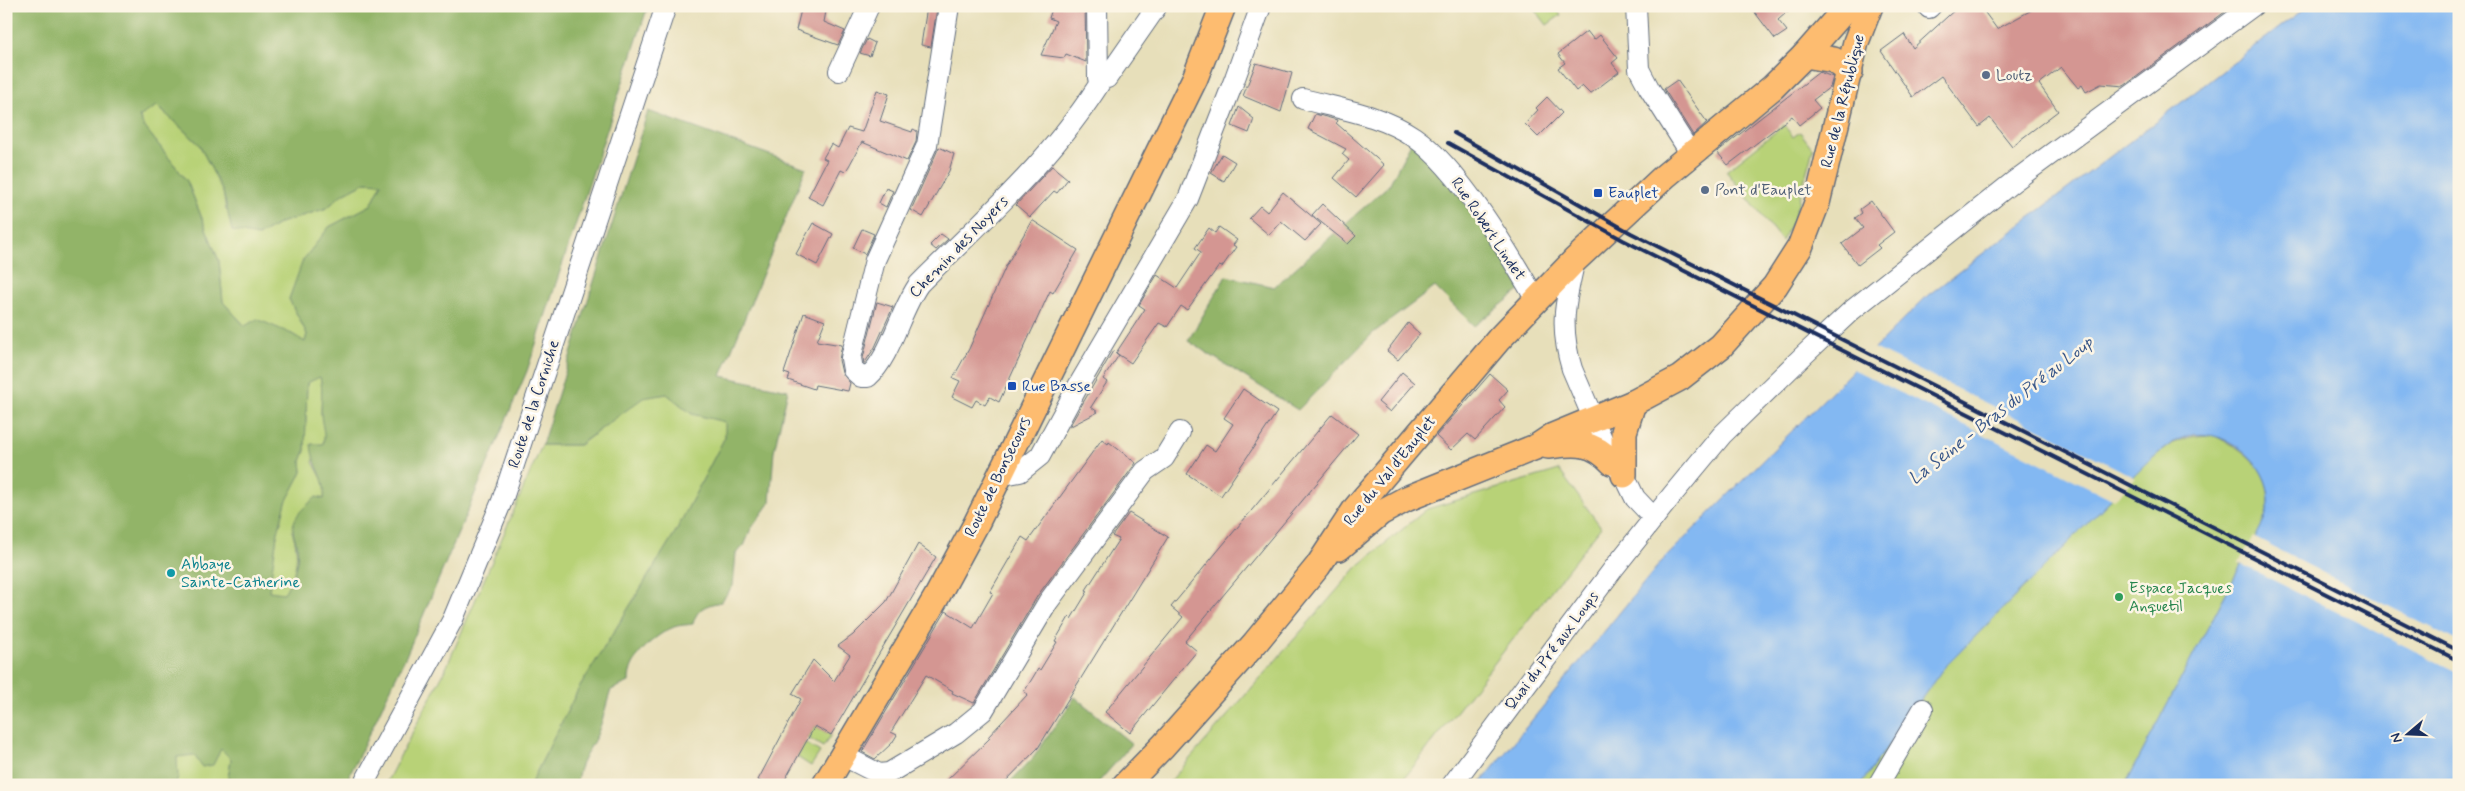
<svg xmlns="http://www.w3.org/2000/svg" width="2465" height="791" viewBox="0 0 2465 791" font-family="Mynerve,sans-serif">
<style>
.green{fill:#b8d277;stroke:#6a806a}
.forest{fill:#92b468;stroke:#567263;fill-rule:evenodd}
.water{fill:#83b8f2;stroke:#4f74a8}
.pier{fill:#e7dfba}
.building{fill:#d49692}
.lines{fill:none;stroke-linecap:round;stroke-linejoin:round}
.minor-casing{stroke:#626d7e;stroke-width:22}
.major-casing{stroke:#626d7e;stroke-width:28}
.minor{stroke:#fff;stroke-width:20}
.major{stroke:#fdbc70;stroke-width:25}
.rail{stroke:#1b2f5e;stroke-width:4}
.service-dot{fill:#5c6f8a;stroke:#fcf5e5;stroke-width:2}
.transit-dot{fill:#1a4fb4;stroke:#fcf5e5;stroke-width:2}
.culture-dot{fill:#0f9aa8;stroke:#fcf5e5;stroke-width:2}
.leisure-dot{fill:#2e9e5b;stroke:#fcf5e5;stroke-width:2}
.labels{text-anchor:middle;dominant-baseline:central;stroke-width:5;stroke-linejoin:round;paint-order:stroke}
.service-label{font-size:16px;fill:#4e5e75;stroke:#fcf5e5;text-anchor:start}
.street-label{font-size:16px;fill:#1b2f5e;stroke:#fcf5e5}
.transit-label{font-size:16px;fill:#164399;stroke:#fcf5e5;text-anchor:start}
.culture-label{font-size:16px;fill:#0d838f;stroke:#fcf5e5;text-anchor:start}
.leisure-label{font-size:16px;fill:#27864d;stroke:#fcf5e5;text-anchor:start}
.water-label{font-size:18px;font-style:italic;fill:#3a588a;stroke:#fcf5e5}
</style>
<rect width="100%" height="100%" fill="#fcf5e5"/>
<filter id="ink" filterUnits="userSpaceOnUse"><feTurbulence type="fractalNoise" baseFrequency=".02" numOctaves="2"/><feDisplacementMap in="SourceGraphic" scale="10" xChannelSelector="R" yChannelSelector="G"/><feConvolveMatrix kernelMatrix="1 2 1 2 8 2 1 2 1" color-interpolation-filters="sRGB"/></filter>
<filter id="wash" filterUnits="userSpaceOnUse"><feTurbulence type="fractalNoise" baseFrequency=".0096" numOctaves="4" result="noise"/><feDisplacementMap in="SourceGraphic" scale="20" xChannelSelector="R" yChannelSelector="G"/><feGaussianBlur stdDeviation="1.12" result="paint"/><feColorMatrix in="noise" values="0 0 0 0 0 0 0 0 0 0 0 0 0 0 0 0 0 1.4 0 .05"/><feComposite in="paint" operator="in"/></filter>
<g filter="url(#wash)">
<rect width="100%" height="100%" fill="#e7dfba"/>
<g class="green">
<path d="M1537,6H1555L1561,15L1547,25L1534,8Z"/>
<path d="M157,106L199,144L223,192L226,210L258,236L280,223L327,208L341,195L366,182L382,183L371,205L329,227L295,284L289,299L307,334L305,342L292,334L245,326L223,302L219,261L187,181L143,125L139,116Z"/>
<path d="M1784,125L1793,137L1800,132L1813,149L1794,218L1782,241L1726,171Z"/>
<path d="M320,376L322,387L321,413L326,432L323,444L313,462L326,486L324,499L316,497L292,531C300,554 297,572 284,594L268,591L277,536L286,502L302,472L301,461L305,451L307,383Z"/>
<path d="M667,394L692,414L726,422L725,437L676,531L578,690L530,785H385L447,666L542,445H580L643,397Z"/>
<path d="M2212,435C2240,446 2268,466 2269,500C2269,507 2265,516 2263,523L2125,785H1860L1942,670L2146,464C2170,443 2180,436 2212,435Z"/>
<path d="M1559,470L1601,527L1399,785H1167L1358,566L1427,509Z"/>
<path d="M815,726L831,735L823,747L808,738Z"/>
<path d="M805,743L820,752L811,766L797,757Z"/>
<path d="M221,749L231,759L228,779L224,785H174L178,778L176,757Z"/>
</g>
<g class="forest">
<path d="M6,6H648L527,371L406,656L345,785H224L228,779L231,759L221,749L213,765L202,767L194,755L177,757L178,778L174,785H6ZM157,106L199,144L223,192L232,231L258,236L280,223L327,208L341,195L366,182L382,183L371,205L329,227L303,260L289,299L307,334L305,342L292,334L257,319L245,326L223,302L219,261L187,181L143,125L139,117ZM320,377C323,389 321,400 321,413C321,425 326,431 323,444H311C312,466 327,476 324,499L316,497C309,504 299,510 295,520C290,530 295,536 297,546C300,562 292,580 284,593L269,591L277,536L286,502L302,472L301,461L305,451L307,383Z"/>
<path d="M648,111L806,168L721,376L788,390L774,451L770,502L751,529L744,546L736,553L733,586L721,602C706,605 697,608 693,624C687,625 679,625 674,627C653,636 628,659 629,682L611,690C606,704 603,721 597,735C589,751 577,766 577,785H530L578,690L676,531L725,437V422L692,414L667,394L643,398L579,445H542Z"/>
<path d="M1414,137L1527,285L1474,326L1435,287L1373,333L1298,410L1188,341L1226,276L1274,287L1389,185Z"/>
<path d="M1075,697L1132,744L1096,785H1007L1033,758Z"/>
</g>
<path class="water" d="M2308,6H2459V785H2125L2263,523C2265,516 2269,508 2269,501C2270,463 2225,426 2188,436C2171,441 2160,452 2146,464L1942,670L1860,785H1479L1661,562L1927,296Z"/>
<g class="pier">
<path d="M1872,347L2057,438L2136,478L2114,500L1851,368Z"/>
<path d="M2253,537L2459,642V673L2239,563Z"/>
</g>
<g id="blocks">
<g class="building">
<path d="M802,6H827L824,22L845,31L838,45L796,30Z"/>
<path d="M1053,6H1085L1086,62L1066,54L1064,58L1041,55L1056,21L1049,18Z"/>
<path d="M1750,6H1794L1778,20L1787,31L1775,39Z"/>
<path d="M1959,6H1980L1997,29L2039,6H2233L2124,86L2101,84L2086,92L2082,85L2078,88L2061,67L2039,84L2058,111L2012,146L1990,118L1979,127L1941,76L1913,97L1881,51L1904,34L1913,48Z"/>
<path d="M927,7L937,8L931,47L921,45Z"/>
<path d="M1587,31L1594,40L1600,35L1618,58L1612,63L1619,72L1590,94L1582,86L1576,91L1558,68L1565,63L1558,54Z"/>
<path d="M867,39L875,43L870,56L860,53Z"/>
<path d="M1256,63L1292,73L1281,112L1243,96Z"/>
<path d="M1819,72L1833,77L1830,87L1813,100L1820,108L1799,125L1792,116L1728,165L1717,152Z"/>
<path d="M1677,80L1707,122L1693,135L1664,89Z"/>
<path d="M877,90L889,94L880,121L912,132L913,129L917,131L916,142L907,161L862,142L849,166L845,172L841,170L823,205L808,197L827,160L823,158L831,144L838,148L848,128L862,132Z"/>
<path d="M1547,97L1562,113L1538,137L1525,124L1538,110L1536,108Z"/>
<path d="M1239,107L1254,119L1249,133L1232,126Z"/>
<path d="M1315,114L1337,120L1336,123L1384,165L1356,197L1334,178L1349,160L1342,154L1346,149L1308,129Z"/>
<path d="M939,147L954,154L949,171L923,217L911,210Z"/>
<path d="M1222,154L1235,162L1224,181L1211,173Z"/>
<path d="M1052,166L1068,179L1057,193L1054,191L1030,217L1016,205Z"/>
<path d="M886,188L893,191L886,207L879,203Z"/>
<path d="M1283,192L1321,224L1305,241L1281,221L1269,235L1249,218L1260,206L1267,212Z"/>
<path d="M1871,201L1894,232L1877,245L1880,248L1858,265L1842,244L1863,228L1855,218L1862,213L1860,209Z"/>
<path d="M1322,204L1356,236L1348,244L1312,215Z"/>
<path d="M1032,220L1078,250L1053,293L1050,291L999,402L990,397L985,405L976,400L972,407L952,397L960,381L953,378L969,349L1006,266Z"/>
<path d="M813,223L833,234L817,265L796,254Z"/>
<path d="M1219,227L1237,240L1233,245L1236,247L1222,267L1219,266L1187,310L1181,306L1167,327L1159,323L1131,363L1116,353L1145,309L1139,305L1157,275L1177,288L1201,252L1195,248L1209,228L1215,233Z"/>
<path d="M862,229L874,234L865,254L853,248Z"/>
<path d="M941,234L948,239L936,250L930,245Z"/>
<path d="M877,302L893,307L875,347L864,364L863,358Z"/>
<path d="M804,313L825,321L817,341L842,345L839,360L842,373L850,383L848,391L815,385L814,389L788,380L790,375L784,373Z"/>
<path d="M1408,323L1420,334L1398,360L1387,351Z"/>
<path d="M1113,351L1119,355L1103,379L1107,382L1091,407L1098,412L1069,427Z"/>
<path d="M1402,372L1415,383L1390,412L1378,402Z"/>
<path d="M1490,374L1508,390L1499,400L1505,407L1475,440L1468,434L1451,450L1436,436Z"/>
<path d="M1243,389L1277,412L1221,496L1187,474L1206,445L1215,451L1233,424L1224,418Z"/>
<path d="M1332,414L1358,434L1185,641L1197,651L1130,733L1105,712L1183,617L1171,607Z"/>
<path d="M1102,439L1108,444L1109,442L1136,463L1038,595L974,703L952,693L953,691L926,675L891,732L897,735L892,743L875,759L862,752L946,611L973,628L993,593L990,592L1022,537L1028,541Z"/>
<path d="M1129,513L1168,537L1038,748L1002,785H942L990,738L988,737L1028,694L1024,692L1038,669L1040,670L1057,642L1055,641L1069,617L1071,619L1088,591L1086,590L1119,539L1112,536Z"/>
<path d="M918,544L936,557L831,735L815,726L782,785H766L758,780L801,699L792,694L813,660L834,681L850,655L838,646L853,635L886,602Z"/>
</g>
</g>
</g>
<g filter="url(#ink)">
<use href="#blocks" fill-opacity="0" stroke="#626d7e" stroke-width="1"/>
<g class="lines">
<g class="minor-casing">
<g id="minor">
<path d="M949,6L927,145L875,260L851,358L853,370L861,377H868C892,355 899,312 919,284C984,219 1055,157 1103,78H1107L1157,6"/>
<path d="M1097,6L1098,78H1103"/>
<path d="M1636,6L1639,69L1649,88L1691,154"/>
<path d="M1929,8L1931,6"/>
<path d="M839,71L869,6"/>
<path d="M1303,99C1340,109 1382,115 1414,137C1459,168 1509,253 1536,300"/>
<path d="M1575,260C1565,302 1559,326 1572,369L1612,462L1624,475L1635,498L1654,518"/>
<path d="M998,476L1020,472L1040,456L1078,386L1188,199L1235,78L1261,6"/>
<path d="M842,755L879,774L889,773L956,733L983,711L1048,602L1145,471L1164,458L1180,432"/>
<path d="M363,785L453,619L502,501L666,6"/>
<path d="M1452,785L1614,568L1673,494L1722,435L1803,356L1851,311L2013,182L2253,6"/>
<path d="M1878,785L1923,709"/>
</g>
</g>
<g class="major-casing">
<g id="major">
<path d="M1805,55L1834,60L1850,72"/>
<path d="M1548,446C1576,443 1591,440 1612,462"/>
<path d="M1624,475V432L1633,403"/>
<path d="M1339,548L1380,513L1406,499L1538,446L1553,436L1633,403L1680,378L1721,346L1775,286L1800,247L1817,203L1856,42L1870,6"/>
<path d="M825,785L936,598L976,524L1195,78L1223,6"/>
<path d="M1125,785L1163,746L1255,643L1318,566L1356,508L1499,339L1575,260L1665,176L1773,87L1805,55L1848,6"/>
</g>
</g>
<use href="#minor" class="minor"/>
<use href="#major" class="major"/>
<g class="rail">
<path d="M1454,133L1631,233L2459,651"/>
<path d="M1448,143L1623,240L2459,661"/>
</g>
</g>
</g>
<g class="service-dot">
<circle cx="1986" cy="75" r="5"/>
<circle cx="1705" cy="190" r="5"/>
</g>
<g class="transit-dot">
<rect x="1593" y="188" width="10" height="10" rx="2.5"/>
<rect x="1007" y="381" width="10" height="10" rx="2.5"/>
</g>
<circle class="culture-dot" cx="171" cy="573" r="5"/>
<circle class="leisure-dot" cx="2119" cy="597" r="5"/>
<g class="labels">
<g class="service-label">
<text x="1996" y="75">Loutz</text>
<text x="1715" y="190">Pont d'Eauplet</text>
</g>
<g class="street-label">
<text transform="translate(1843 101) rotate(-76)">Rue de la République</text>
<text transform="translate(1488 229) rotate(56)">Rue Robert Lindet</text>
<text transform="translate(959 247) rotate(-46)">Chemin des Noyers</text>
<text transform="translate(534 404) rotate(-72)">Route de la Corniche</text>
<text transform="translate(1390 471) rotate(-51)">Rue du Val d'Eauplet</text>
<text transform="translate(998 477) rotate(-64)">Route de Bonsecours</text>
<text transform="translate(1552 651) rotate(-53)">Quai du Pré aux Loups</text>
</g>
<g class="transit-label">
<text x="1608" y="193">Eauplet</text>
<text x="1022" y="386">Rue Basse</text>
</g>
<g class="culture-label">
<text x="181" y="564">Abbaye<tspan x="181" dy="18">Sainte-Catherine</tspan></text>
</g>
<g class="leisure-label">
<text x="2129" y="588">Espace Jacques<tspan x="2129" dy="18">Anquetil</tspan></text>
</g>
<g class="water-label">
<text transform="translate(2001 411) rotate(-38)">La Seine - Bras du Pré au Loup</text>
</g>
</g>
<rect width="2465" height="791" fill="none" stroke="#fcf5e5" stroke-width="25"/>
<g transform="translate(2408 734) rotate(251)" stroke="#fcf5e5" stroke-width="4" paint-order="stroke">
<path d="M0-4L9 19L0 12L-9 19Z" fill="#1b2f5e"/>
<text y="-8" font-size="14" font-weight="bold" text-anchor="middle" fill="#1b2f5e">N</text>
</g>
</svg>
